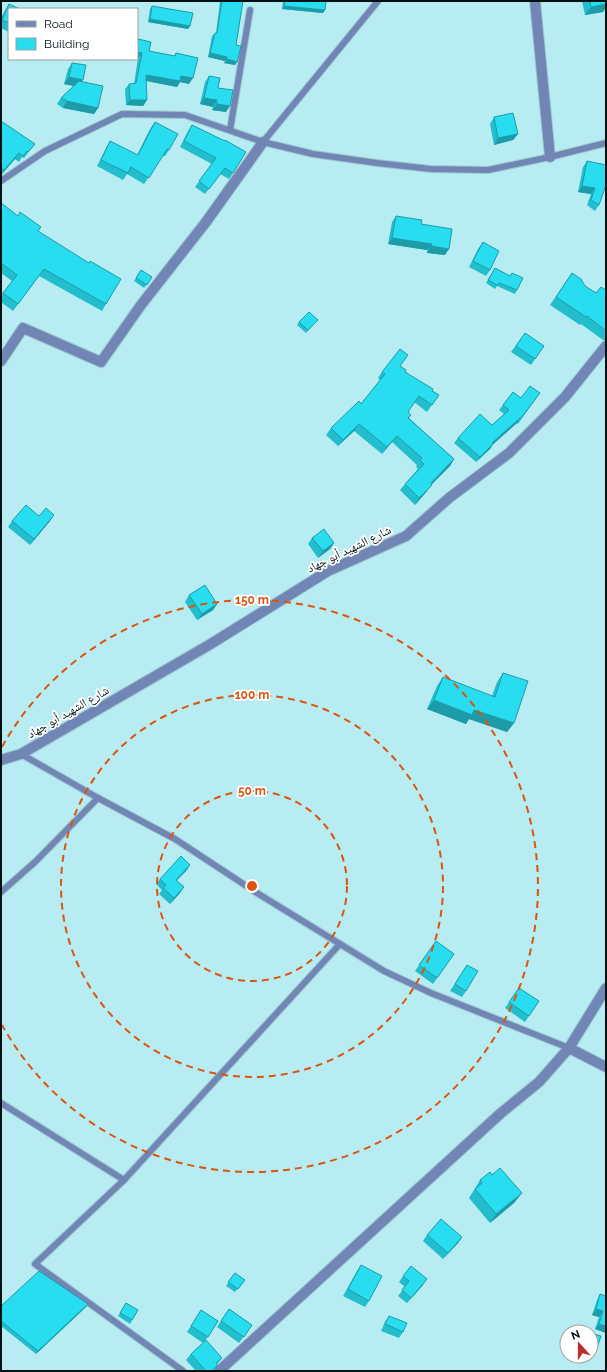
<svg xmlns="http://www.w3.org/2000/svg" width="607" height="1372" viewBox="0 0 607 1372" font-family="Raleway,'Noto Naskh Arabic',sans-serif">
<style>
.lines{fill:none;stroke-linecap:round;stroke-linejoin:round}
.service-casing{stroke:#9bc9cf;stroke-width:8}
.minor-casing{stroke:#9bc9cf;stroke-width:12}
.service{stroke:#7286b6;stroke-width:6}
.minor{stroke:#7286b6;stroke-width:10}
.wall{fill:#23bece}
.shaded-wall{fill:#1d9ba8}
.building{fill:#29ddf0;stroke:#1d9ba8}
.ring{fill:none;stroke:#dc550c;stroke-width:2;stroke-dasharray:7 5}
.labels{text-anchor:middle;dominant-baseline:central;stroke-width:3.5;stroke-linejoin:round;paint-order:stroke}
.street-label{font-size:12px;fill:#001113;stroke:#fff}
.centre{fill:#dc550c;stroke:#fff;stroke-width:2}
.ring-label{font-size:12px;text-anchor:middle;font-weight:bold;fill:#dc550c;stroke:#fff;stroke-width:3.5;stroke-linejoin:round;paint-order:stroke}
</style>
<rect width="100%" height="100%" fill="#b8ecf3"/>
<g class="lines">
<g class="service-casing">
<g id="service">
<path d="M230,130L250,10"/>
<path d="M263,142L378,1"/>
<path d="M1,181L45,151L122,114L185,115L263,142L313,154L377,163L431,169L488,170L550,157L606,143"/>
<path d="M21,754L98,798L175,839L257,893L384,971L431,993L569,1048"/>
<path d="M1,892L35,862L98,798"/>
<path d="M1,1103L124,1180"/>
<path d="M183,1371L35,1264L124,1180L340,944"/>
</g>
</g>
<g class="minor-casing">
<g id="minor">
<path d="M535,1L550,157"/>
<path d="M1,361L23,328L101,362L141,305L206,222L263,142"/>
<path d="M1,760L21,754L209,645L328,571L406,536L449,498L509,453L565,397L606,346"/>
<path d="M569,1048L606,1067"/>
<path d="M219,1371L501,1113L539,1082L569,1048L606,988"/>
</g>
</g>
<use href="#service" class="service"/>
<use href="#minor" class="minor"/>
</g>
<g class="wall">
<path d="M220,1H248L247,2L243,1L236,45L237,62L235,65L224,63L225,61L208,57L212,36L215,33H216Z"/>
<path d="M283,1H326L325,10L323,13L282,9Z"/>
<path d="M582,1H606V7L603,12L585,15Z"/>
<path d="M9,4V32L1,28V18L5,10Z"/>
<path d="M152,6L190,26L188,29L148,22L150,9Z"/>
<path d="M138,39L149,51L174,56L176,53L189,84L180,82L177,87L146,81L147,100L143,106L126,105L125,89L129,84H134L138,58H137V40Z"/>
<path d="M72,63L82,82L98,108L94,114L63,108L57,104L61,98L74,86L64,84L68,69Z"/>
<path d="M209,76L218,88L226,112L212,110L213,107L200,104L205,82Z"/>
<path d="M494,117L518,134L513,140L494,145L490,124Z"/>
<path d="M1,121L35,144L24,158L22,157L19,162L15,159L1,175Z"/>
<path d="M155,122L169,150L165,156H163L144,184L127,174L123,180L97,166L106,148L110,141L137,155L150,129Z"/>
<path d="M192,125L233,173L229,179L220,174L205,194L195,187L212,164L180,147L188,131Z"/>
<path d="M587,161L599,205L595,211L587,205L591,194L578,192L583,167Z"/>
<path d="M1,203L38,231L106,304L102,311L39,276L13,311L1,302V295L12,281L1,273Z"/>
<path d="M396,216L421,224L445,255L427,253V250L388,244L392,222Z"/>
<path d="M483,242L490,270L486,276L469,267L478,249Z"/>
<path d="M495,268L510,276L512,273L517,290L515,294L497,286L495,289L486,283Z"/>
<path d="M141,270L152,277L144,288L134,281Z"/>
<path d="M572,273L585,286L596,293L606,290V339L605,340H603L581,324L580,325L550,305Z"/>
<path d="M318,320L306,333L297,325L299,322Z"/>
<path d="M525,333L544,346L531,365L511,352Z"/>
<path d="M400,366L405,372L439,395L427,412L414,402L408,412L411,415L409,418L454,459L450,466L432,484L427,491L415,505L400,490L405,484L418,469L416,467L417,465L392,442L382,454L354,431L338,446L326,435L331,428L361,404L380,380L378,378L382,372Z"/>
<path d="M513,392L521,398L540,393L518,424L517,423L493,444L490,449L476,462L454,443L458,438L492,425L504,414L499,410Z"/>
<path d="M39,516L50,521L30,545L8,527L12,521Z"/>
<path d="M312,538L334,543L330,549L318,558L308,544Z"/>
<path d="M189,595L217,604L213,610L197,620L185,602Z"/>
<path d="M503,673L514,723L507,732L469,719L466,724L427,709L437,686L443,677L492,696L497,682Z"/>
<path d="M190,865L186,871L177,880L180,893L170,904L159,894L162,890L156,884L160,879Z"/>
<path d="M436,941L454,954L433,984L415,971Z"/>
<path d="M467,965L466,991L462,997L450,991Z"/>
<path d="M519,988L529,1016L525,1022L505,1008Z"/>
<path d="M480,1180L515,1202L490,1223L469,1198L474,1190Z"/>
<path d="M427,1235L462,1237L458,1243L443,1259L423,1241Z"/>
<path d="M361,1265L369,1301L365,1307L343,1296L357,1271Z"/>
<path d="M235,1273L245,1280L235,1292L226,1286Z"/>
<path d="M403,1276L423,1285L407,1303L398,1296L405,1287L399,1282Z"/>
<path d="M600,1294L606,1333L595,1329L599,1317L592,1315L597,1300Z"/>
<path d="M126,1303L138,1310L130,1324L118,1316Z"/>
<path d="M1,1306L86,1307L36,1354L1,1326Z"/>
<path d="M229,1309L252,1325L239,1343L217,1327Z"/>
<path d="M201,1310L218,1321L205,1341L222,1358L217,1364V1366L214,1371H196L186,1360L191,1354L203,1343L187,1332Z"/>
<path d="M389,1316L403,1332L399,1338L381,1331L385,1322Z"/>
</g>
<g class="shaded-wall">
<path d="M606,4V7L603,12L585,15L591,7Z"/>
<path d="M284,6L325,10L323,13L282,9Z"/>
<path d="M150,19L190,26L188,29L148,22Z"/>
<path d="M137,52L142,53L138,58H137Z"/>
<path d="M210,53L227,57L225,61L208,57Z"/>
<path d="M227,59L237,62L235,65L224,63Z"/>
<path d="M146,75L181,76L193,78L189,84L180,82L177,87L142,80Z"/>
<path d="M69,77L83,80L79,87L64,84Z"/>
<path d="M204,98L217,100L213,107L200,104Z"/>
<path d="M130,100H147L143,106L126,105Z"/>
<path d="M67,101L98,108L94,114L63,108Z"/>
<path d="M217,104L230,106L226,112L212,110Z"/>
<path d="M518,134L513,140L494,145L498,138Z"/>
<path d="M19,153L15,159L1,175L4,170Z"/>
<path d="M582,186L595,188L591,194L578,192Z"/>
<path d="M392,238L432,244L427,250L388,244Z"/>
<path d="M431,246L449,249L445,255L427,253Z"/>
<path d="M520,418L517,423L489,448L492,443Z"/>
<path d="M359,424L354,431L338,446L343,440Z"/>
<path d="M397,436L382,454L387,447Z"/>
<path d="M493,444L490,449L476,462L480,457Z"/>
<path d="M454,459L450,466L426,490L431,483Z"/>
<path d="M432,485L427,491L415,505L419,498Z"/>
<path d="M54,515L50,521L30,545L34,539Z"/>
<path d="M334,543L330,549L318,558L323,551Z"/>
<path d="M217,604L213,610L197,620L202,614Z"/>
<path d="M434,700L474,710L514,723L507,732L469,719L466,724L427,709Z"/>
<path d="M190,865L186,871L172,885L176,880Z"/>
<path d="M184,887L180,893L170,904L174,898Z"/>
<path d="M522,1193L515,1202L490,1223L496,1214Z"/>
<path d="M462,1237L458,1243L443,1259L448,1253Z"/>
<path d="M427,1279L423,1285L407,1303L411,1298Z"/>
<path d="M88,1304L86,1307L36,1354L38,1351Z"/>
<path d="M596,1309L603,1311L599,1317L592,1315Z"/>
<path d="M599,1324L606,1326V1333L595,1329Z"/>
<path d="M591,1343L598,1345L596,1348L591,1347Z"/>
</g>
<g class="building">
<path d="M222,1H243L236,45L241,46L237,62L227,59V57L210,53L215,33H217Z"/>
<path d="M285,1H326L325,10L284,6Z"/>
<path d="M590,1H606V4L591,7Z"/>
<path d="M9,4L20,9H9V23L2,20Z"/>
<path d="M152,6L193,13L190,26L150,19Z"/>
<path d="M138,39L151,42L149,51L175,56L176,53L198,58L193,78L181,76L180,81L146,75L147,100H130L129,84L136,83L142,53L137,52Z"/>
<path d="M72,63L86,65L83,80L69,77Z"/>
<path d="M209,76L220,78L218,88L233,90L230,106L217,104V100L204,98Z"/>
<path d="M79,81L103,86L98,108L67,101L61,98Z"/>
<path d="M513,113L518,134L498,138L494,117Z"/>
<path d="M1,121L35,144L28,152L27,151L23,156L19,153L4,170L1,168Z"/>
<path d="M155,122L178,134L169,150L167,149L149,178L131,167L128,173L101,160L110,141L138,155Z"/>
<path d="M192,125L225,141V140L246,152L233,173L225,168L209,189L199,181L216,158L184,141Z"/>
<path d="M587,161L606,165V185L599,205L591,200L595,188L582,186Z"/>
<path d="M1,203L18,216L20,212L41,227L38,231L89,263L90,261L121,279L106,304L44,269L18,304L3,293L17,275L1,263Z"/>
<path d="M396,216L422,220L421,224L452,229L449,249L431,246L432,244L392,238Z"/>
<path d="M483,242L499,251L490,270L473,261Z"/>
<path d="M495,268L510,276L512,273L523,278L517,290L499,283L497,285L488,280Z"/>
<path d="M141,270L152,277L147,285L136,278Z"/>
<path d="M572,273L581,279L585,286L596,293L601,287L606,290V331L587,316L586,317L556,297Z"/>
<path d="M309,312L318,320L308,330L299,322Z"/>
<path d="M525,333L544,346L535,359L516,346Z"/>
<path d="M400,349L408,355L400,366L406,370L405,372L433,389L432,391L439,395L432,405L419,396L408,412L411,415L408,418L454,459L431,483L432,485L419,498L405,484L424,464L420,460L422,458L397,436L387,447L359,424L343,440L331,428L359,401L361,404L385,374L382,372Z"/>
<path d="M530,386L540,393L521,418H520L492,443L493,444L480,457L458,438L480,414L492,425L509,410L503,405L513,392L521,398Z"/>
<path d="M26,505L39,516L46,508L54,515L34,539L12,521Z"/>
<path d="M324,529L334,543L323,551L312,538Z"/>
<path d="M205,585L217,604L202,614L189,595Z"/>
<path d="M503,673L528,681L514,723L474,710L472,715L434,700L443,677L495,697Z"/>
<path d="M181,856L190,865L176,880L184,887L174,898L163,888L166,885L160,879Z"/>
<path d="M436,941L454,954L437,978L419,965Z"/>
<path d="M467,965L478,971L466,991L455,984Z"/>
<path d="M519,988L539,1001L529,1016L509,1002Z"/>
<path d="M500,1168L522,1193L496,1214L475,1189L482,1183L480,1180L490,1172L492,1175Z"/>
<path d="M441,1219L462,1237L448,1253L427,1235Z"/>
<path d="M361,1265L382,1276L369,1301L348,1289Z"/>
<path d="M411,1266L427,1279L411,1298L402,1290L409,1281L403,1276Z"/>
<path d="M39,1271L88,1304L38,1351L1,1321V1306Z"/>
<path d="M235,1273L245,1280L238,1289L228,1282Z"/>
<path d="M600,1294L606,1296V1326L599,1324L603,1311L596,1309Z"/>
<path d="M126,1303L138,1310L132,1320L120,1313Z"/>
<path d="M229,1309L252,1325L244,1337L221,1321Z"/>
<path d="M201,1310L218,1321L208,1337L191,1326Z"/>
<path d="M389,1316L407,1323L403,1332L385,1324Z"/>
<path d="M591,1333L601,1336L598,1345L591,1343Z"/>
<path d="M206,1340L222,1358L217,1362V1366L212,1371H206L191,1354Z"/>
</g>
<g class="ring">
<circle cx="252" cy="886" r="95"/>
<circle cx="252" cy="886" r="191"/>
<path d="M2 747A286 286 0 1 1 2 1025"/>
</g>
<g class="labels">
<g class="street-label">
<text transform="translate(349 549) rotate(-26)">شارع الشهيد أبو جهاد</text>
<text transform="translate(68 712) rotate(-30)">شارع الشهيد أبو جهاد</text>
</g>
</g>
<circle cx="252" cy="886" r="6" class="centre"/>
<g class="ring-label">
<text x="252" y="604">150 m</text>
<text x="252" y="699">100 m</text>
<text x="252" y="795">50 m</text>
</g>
<rect width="607" height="1372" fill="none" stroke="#001113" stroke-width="4"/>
<rect x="8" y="8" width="130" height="52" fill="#ffffff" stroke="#99a0a1"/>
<rect x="16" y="21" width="20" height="6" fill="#7286b6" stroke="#99a0a1"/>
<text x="44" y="28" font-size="12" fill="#001113">Road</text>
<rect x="16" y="38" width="20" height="12" fill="#29ddf0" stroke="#99a0a1"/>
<text x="44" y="48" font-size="12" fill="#001113">Building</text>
<g transform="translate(579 1344) rotate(339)"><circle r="19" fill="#ffffff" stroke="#99a0a1"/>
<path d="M0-3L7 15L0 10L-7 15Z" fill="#bc2d2c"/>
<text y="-6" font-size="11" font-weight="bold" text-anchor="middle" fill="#001113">N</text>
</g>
</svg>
